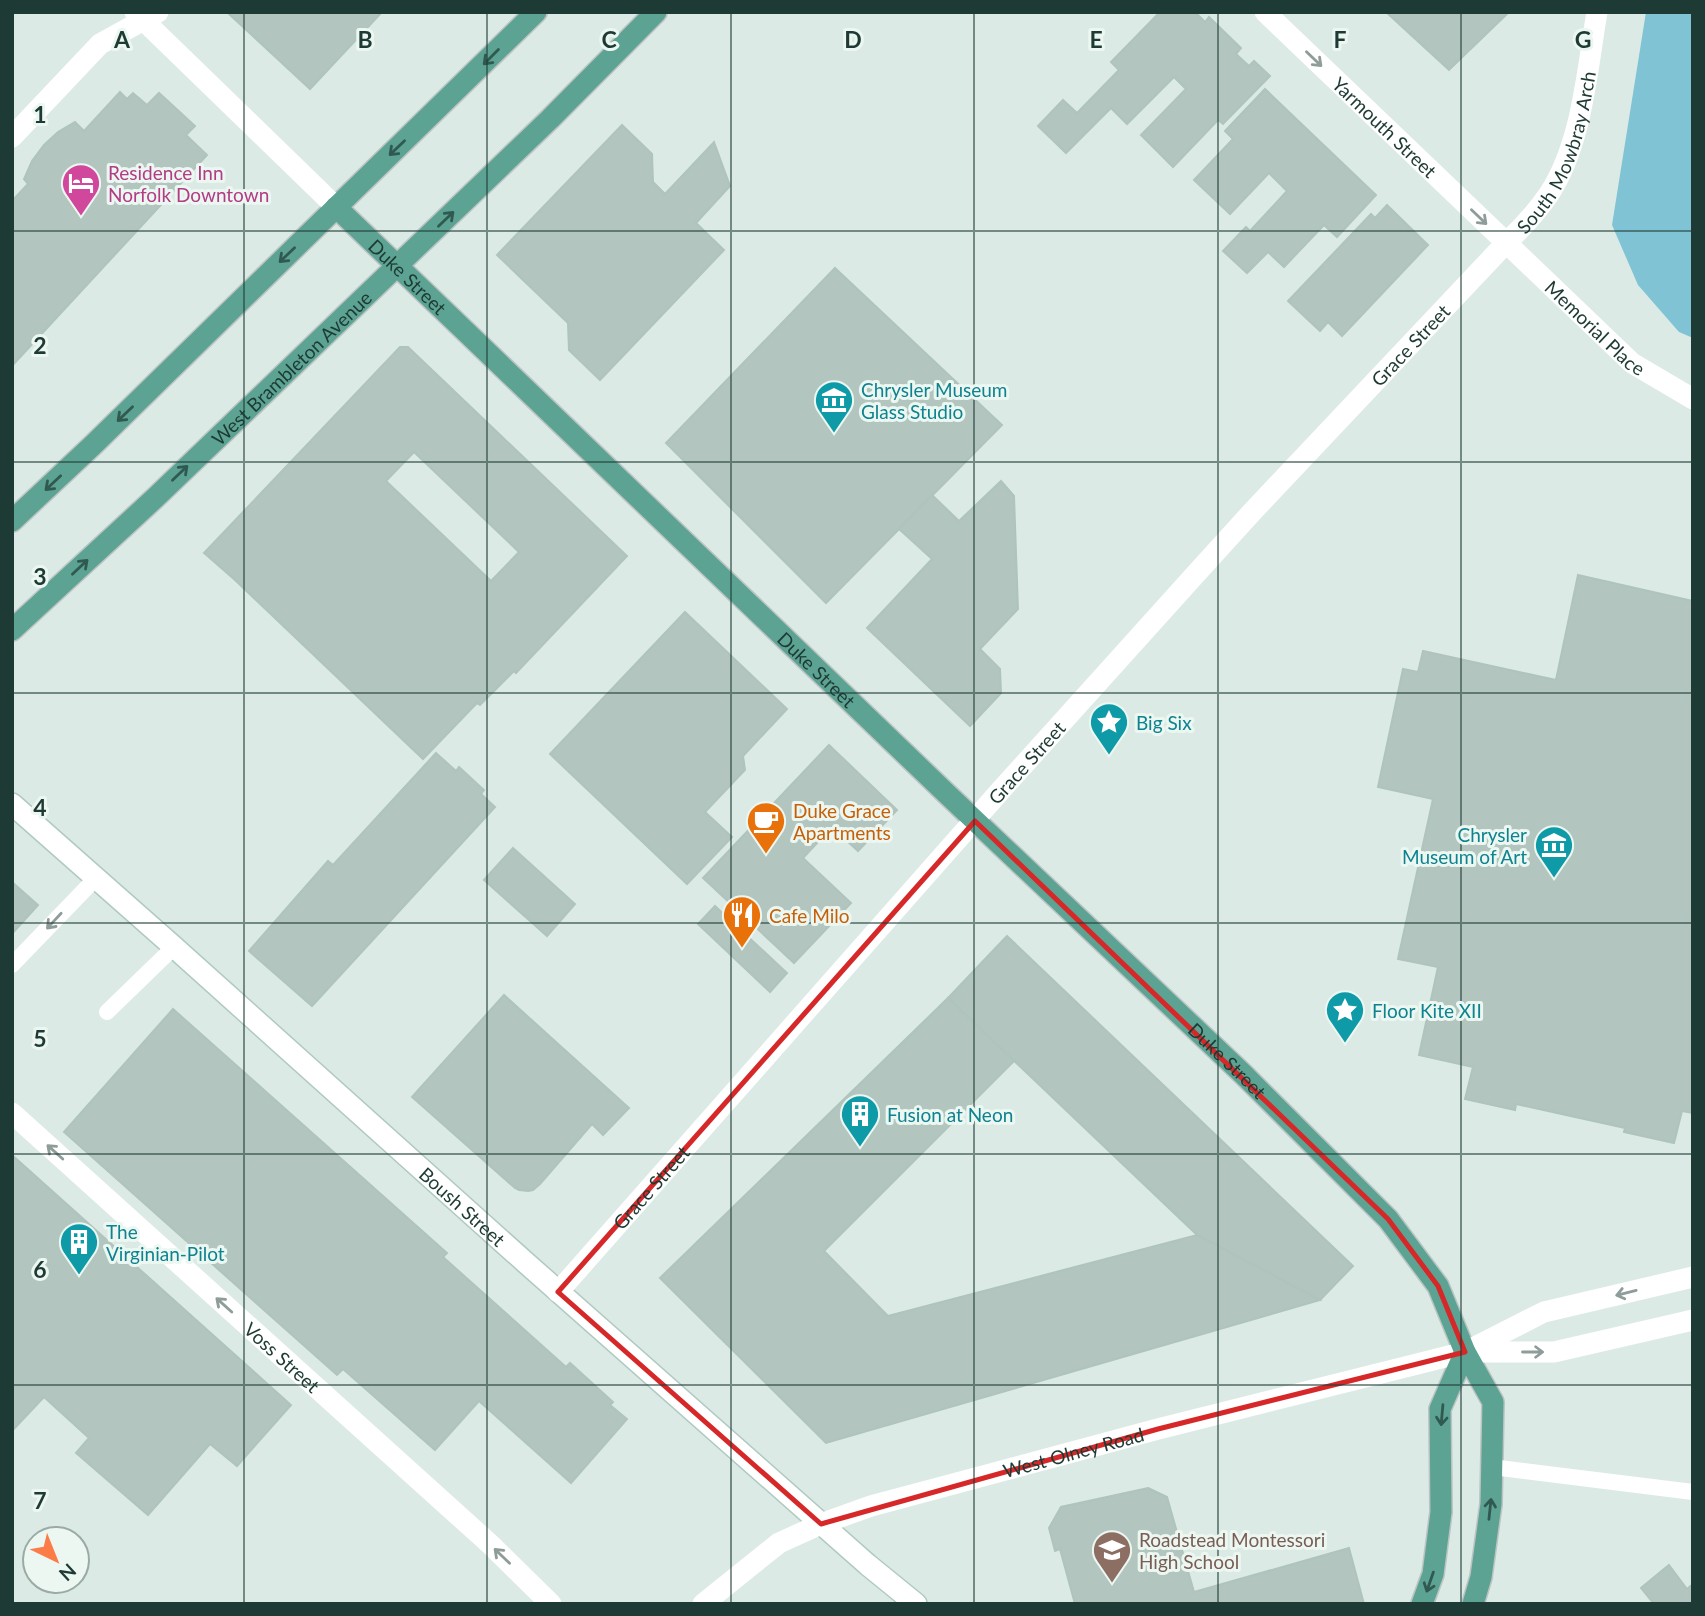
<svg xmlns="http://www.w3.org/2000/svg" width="1705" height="1616" viewBox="0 0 1705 1616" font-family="Lato,sans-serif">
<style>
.water{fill:#7fc3d4}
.building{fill:#b2c5be;stroke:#afc4bc;stroke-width:2;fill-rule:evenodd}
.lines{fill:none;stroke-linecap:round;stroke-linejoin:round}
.secondary-casing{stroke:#afcac2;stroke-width:24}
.primary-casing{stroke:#bbc4c2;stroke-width:24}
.service{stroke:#fff;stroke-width:16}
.minor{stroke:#fff;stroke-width:21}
.tertiary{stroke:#fff;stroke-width:21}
.secondary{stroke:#fff;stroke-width:21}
.primary{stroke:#5da394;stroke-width:21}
.oneway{stroke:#305a51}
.oneway2{stroke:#8e9c9a}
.marked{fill:none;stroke:#d62828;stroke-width:5;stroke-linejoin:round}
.grid{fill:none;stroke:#1d3a34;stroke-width:2;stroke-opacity:0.55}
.labels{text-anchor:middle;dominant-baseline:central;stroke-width:6;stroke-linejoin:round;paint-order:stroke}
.street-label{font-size:19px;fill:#1d3a34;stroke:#edf7f2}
.hotel-label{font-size:19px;fill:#b23c85;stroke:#edf7f2;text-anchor:start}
.culture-label{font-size:19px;fill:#0d838f;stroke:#edf7f2;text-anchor:start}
.food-label{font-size:19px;fill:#c56008;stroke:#edf7f2;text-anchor:start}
.education-label{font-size:19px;fill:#785e54;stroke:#edf7f2;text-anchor:start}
.grid-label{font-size:23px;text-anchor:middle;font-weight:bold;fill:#1d3a34;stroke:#edf7f2;stroke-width:6;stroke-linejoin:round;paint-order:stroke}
</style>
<rect width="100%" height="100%" fill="#dceae5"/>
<path class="water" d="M1646,12H1693V338L1679,332L1638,285L1612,225Z"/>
<g class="building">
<path d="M230,12H382L310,89L229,14Z"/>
<path d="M1160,12H1195L1205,22L1209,17L1241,48L1236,54L1249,66L1254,61L1270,76L1223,124L1218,120L1173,167L1141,135L1186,89L1174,77L1127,124L1111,108L1066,153L1038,126L1063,100L1077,113L1119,70L1111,62Z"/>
<path d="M1386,12H1509L1449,70Z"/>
<path d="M1265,89L1376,195L1337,237L1324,225L1284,267L1268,252L1247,273L1223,251L1246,227L1250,231L1287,191L1269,173L1230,214L1194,180L1233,139L1225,131Z"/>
<path d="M120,92L127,99L133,93L147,105L159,93L195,126L186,135L207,155L12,366V201L28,184L24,179L32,161L44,145L58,132L75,122L84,131Z"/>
<path d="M622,125L652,154L653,182L665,194L714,142L730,186L696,223L724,250L600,380L569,350L568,323L497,255Z"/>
<path d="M1387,205L1428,245L1342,336L1328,322L1320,331L1288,301L1371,214L1375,218Z"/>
<path d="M835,268L1002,425L826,603L666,443Z"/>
<path d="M400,347H408L627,556L516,673L514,671L480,705L477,703L423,759L235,580L204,553ZM414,452L519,552L491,581L386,481Z"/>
<path d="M1001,481L1014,496L1018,609L980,649L1000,669L1001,693L970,726L867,628L932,559L899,529L932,495L959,521Z"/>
<path d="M1578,575L1693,601V1113L1682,1111L1674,1143L1624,1132L1625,1128L1516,1104L1515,1110L1465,1099L1473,1067L1419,1055L1438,967L1398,959L1433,799L1378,787L1403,669L1418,672L1423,651L1556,680Z"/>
<path d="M685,612L787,709L743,756L745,770L705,812L732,837L687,884L550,754Z"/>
<path d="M829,745L897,810L858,851L832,827L803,858L851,903L794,963L703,878Z"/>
<path d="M436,753L456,771L459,767L484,790L481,794L495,807L312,1006L249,951L328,861L333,865Z"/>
<path d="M513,848L575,904L547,936L484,880Z"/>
<path d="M12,882L38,905L12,934Z"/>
<path d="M715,906L787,973L770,992L698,924Z"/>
<path d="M1007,936L1353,1266L1320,1300L1197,1235L948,998Z"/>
<path d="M504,995L629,1108L603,1135L592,1124L540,1184L533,1190L528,1191L519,1190L515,1188L412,1097Z"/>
<path d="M948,998L1014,1061L824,1251L888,1316L1197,1235L1320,1300L826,1443L660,1278Z"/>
<path d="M173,1009L447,1253L443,1257L566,1367L570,1363L613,1402L610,1405L627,1419L571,1483L479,1401L435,1450L343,1369L337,1375L64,1132Z"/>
<path d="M12,1155L291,1405L237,1466L210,1444L148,1515L76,1453L89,1438L44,1397L12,1431Z"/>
<path d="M1148,1488L1167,1497L1194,1592L1349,1548L1364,1604H1075L1060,1549L1055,1551L1049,1528L1061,1507Z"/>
<path d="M1669,1565L1687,1589L1693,1584V1604H1654L1641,1588Z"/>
</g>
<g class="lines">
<g class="secondary-casing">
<g id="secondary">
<path id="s5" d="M12,804L174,947L525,1262L868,1565L916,1604"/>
</g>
</g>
<g class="primary-casing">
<g id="primary">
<path id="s6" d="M336,207L948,795L1243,1074L1388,1219L1438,1286L1465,1352L1493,1402L1491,1504L1481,1577L1473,1604"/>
<path d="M12,521L93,445L536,12"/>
<path id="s7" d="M12,630L155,498L550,119L656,12"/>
<path d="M1422,1604L1433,1574L1441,1512L1440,1409L1465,1352"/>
</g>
</g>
<g class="service">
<path d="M12,965L96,878"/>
<path d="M107,1012L174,947"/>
<path d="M1492,1467L1693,1492"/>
</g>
<g class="minor">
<path id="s1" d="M1265,12L1632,363L1693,399"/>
<path d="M12,137L100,44L158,12"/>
<path id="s2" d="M12,1113L491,1545L551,1604"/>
<path id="s3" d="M558,1292L1001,790L1193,577L1253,511L1506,243C1522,228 1536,213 1549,194C1582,144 1587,71 1597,12"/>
</g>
<g class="tertiary">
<path d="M135,12L336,207"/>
<path d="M1471,1352H1554L1693,1320"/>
<path id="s4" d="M703,1604L779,1543L821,1524L871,1506L1158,1429L1465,1352L1544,1312L1693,1277"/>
</g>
<use href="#secondary" class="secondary"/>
<use href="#primary" class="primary"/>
</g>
<defs><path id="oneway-shaft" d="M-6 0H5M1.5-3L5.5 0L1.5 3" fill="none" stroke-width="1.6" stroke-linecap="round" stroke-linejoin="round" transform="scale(1.75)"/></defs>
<g class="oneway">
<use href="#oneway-shaft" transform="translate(491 57) rotate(135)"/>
<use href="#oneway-shaft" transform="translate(397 148) rotate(136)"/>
<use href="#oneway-shaft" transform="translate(446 219) rotate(-44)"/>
<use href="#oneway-shaft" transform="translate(287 255) rotate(136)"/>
<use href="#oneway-shaft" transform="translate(125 414) rotate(136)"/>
<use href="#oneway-shaft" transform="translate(180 473) rotate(-44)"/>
<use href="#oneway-shaft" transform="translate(53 483) rotate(137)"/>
<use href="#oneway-shaft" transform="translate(80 567) rotate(-43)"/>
<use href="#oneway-shaft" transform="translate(1442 1415) rotate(95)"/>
<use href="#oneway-shaft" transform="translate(1490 1509) rotate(-84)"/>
<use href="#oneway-shaft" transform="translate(1430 1582) rotate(109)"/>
</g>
<g class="oneway2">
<use href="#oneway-shaft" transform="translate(1314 59) rotate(44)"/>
<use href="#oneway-shaft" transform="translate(1479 217) rotate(44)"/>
<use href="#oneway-shaft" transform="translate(54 921) rotate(133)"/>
<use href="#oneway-shaft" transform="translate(55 1152) rotate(-138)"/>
<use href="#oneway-shaft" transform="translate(1626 1293) rotate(166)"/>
<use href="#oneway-shaft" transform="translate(224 1305) rotate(-138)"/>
<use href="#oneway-shaft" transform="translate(1533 1352)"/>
<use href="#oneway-shaft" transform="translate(502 1556) rotate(-136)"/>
</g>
<path class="marked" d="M975,821L1388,1219L1438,1286L1465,1352L1158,1429L821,1524L558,1292Z"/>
<path class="grid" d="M244,12V1604M487,12V1604M731,12V1604M974,12V1604M1218,12V1604M1461,12V1604M12,231H1693M12,462H1693M12,693H1693M12,923H1693M12,1154H1693M12,1385H1693"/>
<defs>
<g id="hotel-pin" transform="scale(2.0125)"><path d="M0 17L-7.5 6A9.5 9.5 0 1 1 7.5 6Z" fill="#d1479c" stroke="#edf7f2"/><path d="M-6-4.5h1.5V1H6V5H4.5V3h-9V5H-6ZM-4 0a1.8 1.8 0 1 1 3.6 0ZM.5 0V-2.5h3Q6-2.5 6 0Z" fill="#fff"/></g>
<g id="museum-pin" transform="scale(2.0125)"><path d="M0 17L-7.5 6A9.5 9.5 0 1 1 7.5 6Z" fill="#0f9aa8" stroke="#edf7f2"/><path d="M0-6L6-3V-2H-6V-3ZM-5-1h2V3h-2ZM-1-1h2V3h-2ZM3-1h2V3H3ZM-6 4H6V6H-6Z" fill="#fff"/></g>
<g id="sight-pin" transform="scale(2.0125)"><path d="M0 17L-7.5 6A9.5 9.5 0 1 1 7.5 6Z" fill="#0f9aa8" stroke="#edf7f2"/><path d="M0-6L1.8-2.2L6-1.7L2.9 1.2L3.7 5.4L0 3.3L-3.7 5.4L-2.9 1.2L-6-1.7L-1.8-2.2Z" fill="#fff"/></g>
<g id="cafe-pin" transform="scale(2.0125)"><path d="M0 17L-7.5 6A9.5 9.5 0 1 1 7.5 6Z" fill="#e8710a" stroke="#edf7f2"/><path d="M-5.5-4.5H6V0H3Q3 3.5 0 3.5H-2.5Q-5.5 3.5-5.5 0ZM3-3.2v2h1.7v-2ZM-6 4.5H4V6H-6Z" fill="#fff"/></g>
<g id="restaurant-pin" transform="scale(2.0125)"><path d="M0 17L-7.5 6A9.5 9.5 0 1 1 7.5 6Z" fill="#e8710a" stroke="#edf7f2"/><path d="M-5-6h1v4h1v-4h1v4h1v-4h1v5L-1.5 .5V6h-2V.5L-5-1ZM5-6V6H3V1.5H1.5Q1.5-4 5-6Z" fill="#fff"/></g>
<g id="building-pin" transform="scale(2.0125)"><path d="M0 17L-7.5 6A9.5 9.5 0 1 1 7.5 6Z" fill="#0f9aa8" stroke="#edf7f2"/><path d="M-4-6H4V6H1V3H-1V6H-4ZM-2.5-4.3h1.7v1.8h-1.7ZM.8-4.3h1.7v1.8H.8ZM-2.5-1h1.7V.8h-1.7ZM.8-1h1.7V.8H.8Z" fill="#fff"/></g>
<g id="school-pin" transform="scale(2.0125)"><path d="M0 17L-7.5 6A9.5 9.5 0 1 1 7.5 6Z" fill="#8d6e63" stroke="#edf7f2"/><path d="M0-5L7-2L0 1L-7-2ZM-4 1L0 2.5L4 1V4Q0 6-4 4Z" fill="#fff"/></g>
</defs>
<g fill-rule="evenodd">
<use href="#hotel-pin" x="81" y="183"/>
<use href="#museum-pin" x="834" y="400"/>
<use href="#sight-pin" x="1109" y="722"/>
<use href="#cafe-pin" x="766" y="821"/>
<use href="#museum-pin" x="1554" y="845"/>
<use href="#restaurant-pin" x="742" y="915"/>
<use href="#sight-pin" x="1345" y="1010"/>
<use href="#building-pin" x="860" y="1114"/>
<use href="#building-pin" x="79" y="1242"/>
<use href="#school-pin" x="1112" y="1550"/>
</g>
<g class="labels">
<g class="street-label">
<text stroke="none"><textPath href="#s1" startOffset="166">Yarmouth Street</textPath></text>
<text stroke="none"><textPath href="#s3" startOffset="1521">South Mowbray Arch</textPath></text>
<text stroke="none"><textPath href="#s6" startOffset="100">Duke Street</textPath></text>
<text stroke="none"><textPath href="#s1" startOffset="457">Memorial Place</textPath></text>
<text stroke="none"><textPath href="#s3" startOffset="1274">Grace Street</textPath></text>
<text stroke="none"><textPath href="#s7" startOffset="383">West Brambleton Avenue</textPath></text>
<text stroke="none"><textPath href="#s6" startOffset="667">Duke Street</textPath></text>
<text stroke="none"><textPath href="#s3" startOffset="707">Grace Street</textPath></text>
<text stroke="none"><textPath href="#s6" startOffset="1234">Duke Street</textPath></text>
<text stroke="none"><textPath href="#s3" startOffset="140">Grace Street</textPath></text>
<text stroke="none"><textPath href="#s5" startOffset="604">Boush Street</textPath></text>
<text stroke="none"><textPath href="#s2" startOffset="364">Voss Street</textPath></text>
<text stroke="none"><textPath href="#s4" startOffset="406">West Olney Road</textPath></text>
</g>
<g class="hotel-label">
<text x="108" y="172">Residence Inn<tspan x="108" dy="22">Norfolk Downtown</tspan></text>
</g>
<g class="culture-label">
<text x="861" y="389">Chrysler Museum<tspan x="861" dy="22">Glass Studio</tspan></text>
<text x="1136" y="722">Big Six</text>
<text x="1527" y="834" text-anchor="end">Chrysler<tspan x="1527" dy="22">Museum of Art</tspan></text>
<text x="1372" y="1010">Floor Kite XII</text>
<text x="887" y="1114">Fusion at Neon</text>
<text x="106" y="1231">The<tspan x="106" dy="22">Virginian-Pilot</tspan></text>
</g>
<g class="food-label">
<text x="793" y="810">Duke Grace<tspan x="793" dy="22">Apartments</tspan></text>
<text x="769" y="915">Cafe Milo</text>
</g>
<g class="education-label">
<text x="1139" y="1539">Roadstead Montessori<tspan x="1139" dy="22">High School</tspan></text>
</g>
</g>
<g class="grid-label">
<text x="122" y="48">A</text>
<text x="365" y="48">B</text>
<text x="609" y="48">C</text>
<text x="853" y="48">D</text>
<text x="1096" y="48">E</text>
<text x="1340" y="48">F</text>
<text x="1583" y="48">G</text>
<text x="40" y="123">1</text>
<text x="40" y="354">2</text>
<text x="40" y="585">3</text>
<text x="40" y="816">4</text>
<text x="40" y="1047">5</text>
<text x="40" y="1278">6</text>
<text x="40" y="1509">7</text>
</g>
<rect width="1705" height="1616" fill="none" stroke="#1d3a34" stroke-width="28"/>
<g transform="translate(56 1560) rotate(137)"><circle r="33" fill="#edf7f2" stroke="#9aaba6" stroke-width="2"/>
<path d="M0-5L12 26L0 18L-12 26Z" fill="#fc7c48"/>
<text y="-10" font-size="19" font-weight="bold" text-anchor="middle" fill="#1d3a34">N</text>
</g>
</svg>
